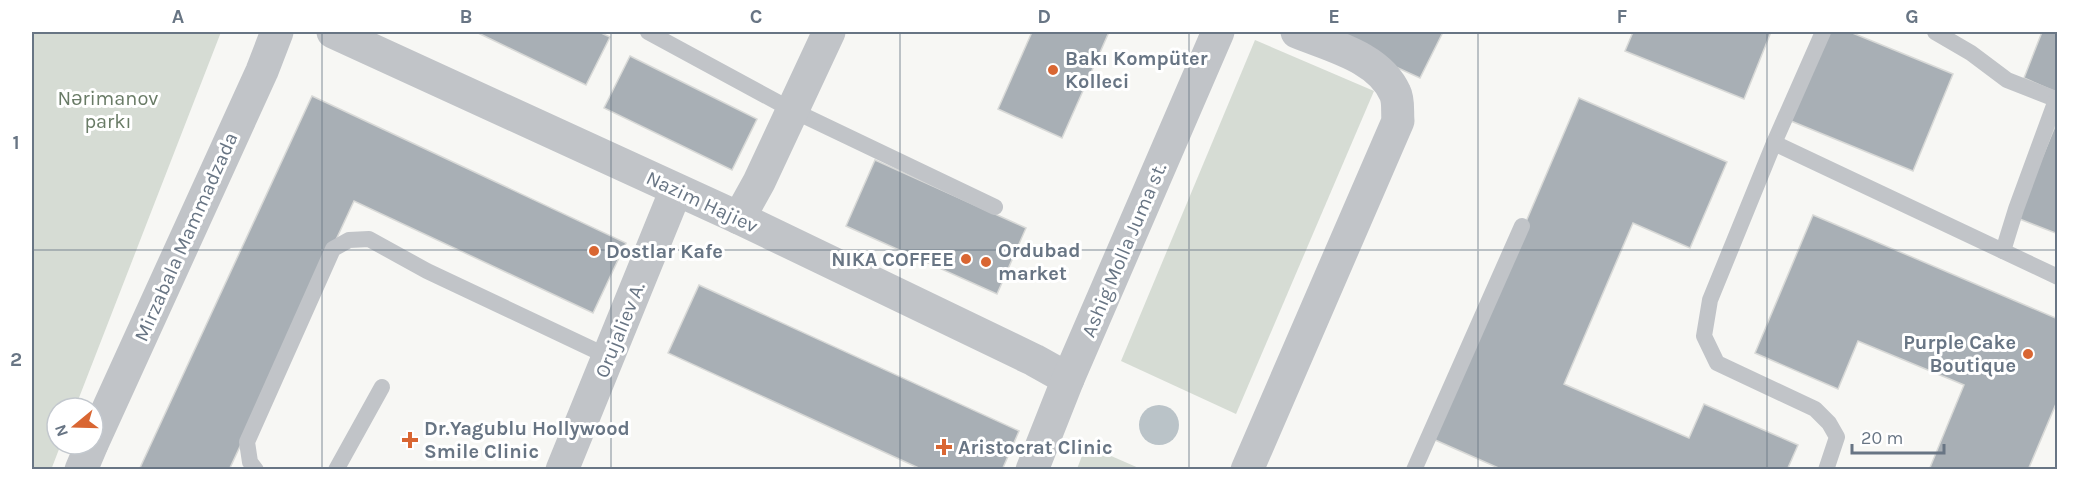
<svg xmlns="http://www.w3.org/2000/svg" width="2089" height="501" viewBox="0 0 2089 501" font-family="Karla,sans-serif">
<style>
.green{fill:#d6dcd4}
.water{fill:#bac3c8}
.building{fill:#a8afb5;stroke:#d8d9d7;stroke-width:1.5}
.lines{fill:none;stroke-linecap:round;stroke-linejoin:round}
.service{stroke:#c1c4c8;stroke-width:16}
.minor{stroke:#c1c4c8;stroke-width:33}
.grid{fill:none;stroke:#687584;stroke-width:1.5;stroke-opacity:0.55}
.poi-dot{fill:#d96632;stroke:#fff;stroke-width:2}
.labels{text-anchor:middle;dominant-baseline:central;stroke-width:6;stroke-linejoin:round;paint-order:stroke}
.poi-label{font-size:20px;font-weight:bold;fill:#687584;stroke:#fff;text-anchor:start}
.park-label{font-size:20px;fill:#697b66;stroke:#fff}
.street-label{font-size:20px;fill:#687584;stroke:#fff}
.neatline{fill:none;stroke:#687584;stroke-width:2}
.grid-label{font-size:20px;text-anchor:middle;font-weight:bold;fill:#687584}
</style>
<rect width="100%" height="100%" fill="#f7f7f4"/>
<g class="green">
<path d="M32,32H221L75,408H57V444H61L51,470L32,469Z"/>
<path d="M1255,40L1374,91L1236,414L1121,361Z"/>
<path d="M1086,445L1141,469H1077Z"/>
</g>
<circle class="water" cx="1159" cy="425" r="20"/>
<g class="building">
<path d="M476,32H599L610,37L586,85Z"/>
<path d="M1032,32H1109L1062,138L998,109Z"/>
<path d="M1319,32H1443L1420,78Z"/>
<path d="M1633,32H1771L1744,99L1625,51Z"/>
<path d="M1827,32H1850L1953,74L1913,171L1791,121Z"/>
<path d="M2042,32H2058V93L2024,78Z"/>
<path d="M630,56L757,119L732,170L604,108Z"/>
<path d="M312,96L626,243L593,313L354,201L229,470H139Z"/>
<path d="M1579,98L1727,162L1690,248L1633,223L1564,384L1689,438L1704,404L1798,445L1787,470H1503L1433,439Z"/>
<path d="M2058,119V234L2017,218Z"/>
<path d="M875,160L1026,228L997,294L846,226Z"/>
<path d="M1813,215L2058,319V399L2028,470H1929L1964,385L1858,341L1838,389L1755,353Z"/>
<path d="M699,285L1019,431L1002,470H923L668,353Z"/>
</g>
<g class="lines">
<g class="service">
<path d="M648,32L792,110L995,207"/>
<path d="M1823,32L1774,143L1710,300L1704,336L1717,363L1815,409L1829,423L1837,437L1826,470"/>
<path d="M1935,32L1971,53L2007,80L2058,100"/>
<path d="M1774,143L2058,277"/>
<path d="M2003,251L2016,209L2056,100"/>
<path d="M256,470L250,462L247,442L333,249L349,240L369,239L427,271L609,357"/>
<path d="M336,470L382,387"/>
<path d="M1414,470L1522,226"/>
</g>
<g class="minor">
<path d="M333,32L739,218L1034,360L1068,379"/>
<path d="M739,218L759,182L829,32"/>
<path d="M93,442L262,71L277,32"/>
<path d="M81,470L92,444"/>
<path d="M562,470L676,190"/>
<path d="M1032,470L1068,379L1218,32"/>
<path d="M1247,470L1398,121C1397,112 1399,101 1395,93C1379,57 1331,46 1297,32"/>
</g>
</g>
<path class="grid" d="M322,32V470M611,32V470M900,32V470M1189,32V470M1478,32V470M1767,32V470M32,250H2058"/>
<g class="poi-dot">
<circle cx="1053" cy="70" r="6"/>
<circle cx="594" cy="251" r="6"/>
<circle cx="966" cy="259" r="6"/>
<circle cx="986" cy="262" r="6"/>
<circle cx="2028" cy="354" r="6"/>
<path d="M407 431h6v6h6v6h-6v6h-6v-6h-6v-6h6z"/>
<path d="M941 438h6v6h6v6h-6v6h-6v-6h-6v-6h6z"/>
</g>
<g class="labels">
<g class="poi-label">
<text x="1065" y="58">Bakı Kompüter<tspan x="1065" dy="23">Kolleci</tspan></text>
<text x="998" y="250">Ordubad<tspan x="998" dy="23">market</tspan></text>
<text x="606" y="251">Dostlar Kafe</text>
<text x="954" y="259" text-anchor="end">NIKA COFFEE</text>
<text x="2016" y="342" text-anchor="end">Purple Cake<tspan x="2016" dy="23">Boutique</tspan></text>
<text x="424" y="428">Dr.Yagublu Hollywood<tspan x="424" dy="23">Smile Clinic</tspan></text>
<text x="958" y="447">Aristocrat Clinic</text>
</g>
<g class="park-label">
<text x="108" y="98">Nərimanov<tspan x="108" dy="23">parkı</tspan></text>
</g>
<g class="street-label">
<text transform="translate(702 202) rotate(25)">Nazim Hajiev</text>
<text transform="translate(186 237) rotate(-66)">Mirzabala Mammadzada</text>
<text transform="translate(1124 250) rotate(-67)">Ashig Molla Juma st.</text>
<text transform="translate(620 330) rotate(-68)">Orujaliev A.</text>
</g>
</g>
<rect width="2089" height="501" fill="none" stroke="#ffffff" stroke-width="66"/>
<g transform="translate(75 426) rotate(251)"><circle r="28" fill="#ffffff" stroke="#c3c8ce" stroke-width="1.5"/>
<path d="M0-4.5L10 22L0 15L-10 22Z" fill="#d96632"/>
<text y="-9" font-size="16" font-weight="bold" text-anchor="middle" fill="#687584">N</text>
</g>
<path d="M1852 444v9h92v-9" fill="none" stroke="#687584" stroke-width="3"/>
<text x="1861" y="444" font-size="18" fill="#687584" stroke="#ffffff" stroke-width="4.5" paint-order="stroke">20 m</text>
<rect x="33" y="33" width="2023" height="435" class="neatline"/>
<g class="grid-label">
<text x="178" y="23">A</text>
<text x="466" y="23">B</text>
<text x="756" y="23">C</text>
<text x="1044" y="23">D</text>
<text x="1334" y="23">E</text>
<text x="1622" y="23">F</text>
<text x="1912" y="23">G</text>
<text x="16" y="149">1</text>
<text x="16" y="366">2</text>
</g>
</svg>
